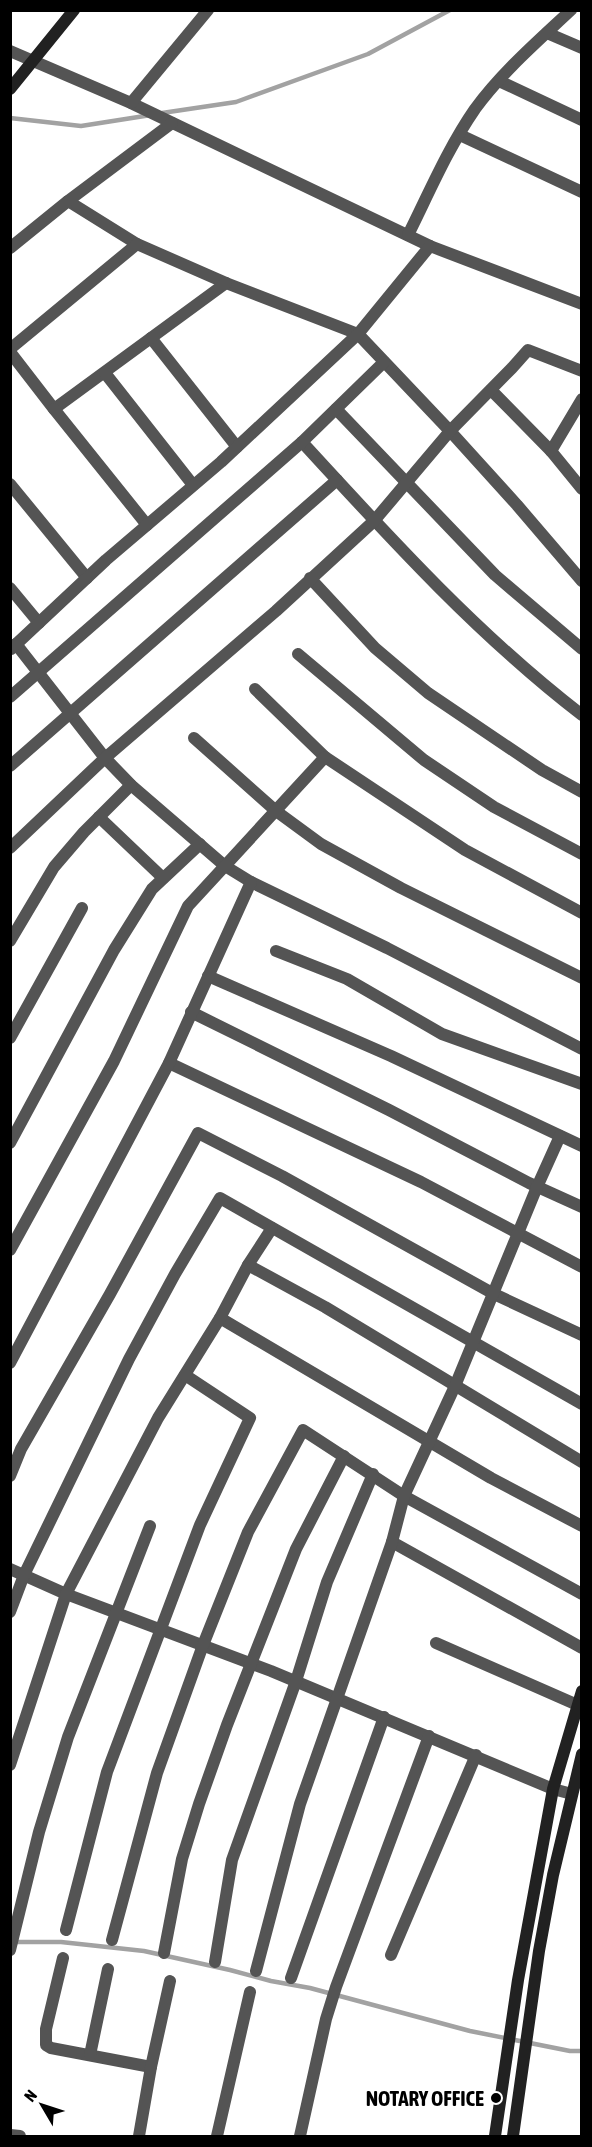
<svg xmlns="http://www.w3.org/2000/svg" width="592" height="2147" viewBox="0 0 592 2147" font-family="'Asap Condensed',sans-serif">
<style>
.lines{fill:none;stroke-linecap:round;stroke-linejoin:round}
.stream{stroke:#a2a2a2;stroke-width:4.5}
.street{stroke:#545454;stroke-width:12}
.secondary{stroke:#212121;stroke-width:12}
.poi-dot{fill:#000;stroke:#fff;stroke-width:2}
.labels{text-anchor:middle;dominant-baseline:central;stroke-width:4.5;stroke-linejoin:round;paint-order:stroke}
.poi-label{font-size:21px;font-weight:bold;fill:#000;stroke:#fff;text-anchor:end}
</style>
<rect width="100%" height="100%" fill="#fff"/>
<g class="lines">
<g class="stream">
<path d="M162,113L236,102L368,54L450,10"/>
<path d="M10,118L81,126L151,115"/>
<path d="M13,1942H61L144,1951L230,1970L271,1981L310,1988L470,2031L570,2051H582"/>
</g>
<g class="street">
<path d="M547,33L582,48"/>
<path d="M10,51L131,103L430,246L582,304"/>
<path d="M499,81L582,120"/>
<path d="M131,103L208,10"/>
<path d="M460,135L582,192"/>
<path d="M68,201L137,244L226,283L358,334L450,431L517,505L582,581"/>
<path d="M408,235C429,193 448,148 475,109C502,72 538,41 571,10"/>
<path d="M10,248L68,201L172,123"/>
<path d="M151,338L237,447"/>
<path d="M10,349L137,244"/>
<path d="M10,352L54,409L226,283"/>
<path d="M105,373L193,485"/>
<path d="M491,390L551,451L582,489"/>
<path d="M54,409L147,525"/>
<path d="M336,409L495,575L582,649"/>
<path d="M302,442C389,537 479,636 582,715"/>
<path d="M551,451L582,399"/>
<path d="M10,484L87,578"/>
<path d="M310,578L375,648L428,693L542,770L582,792"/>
<path d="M10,588L39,623"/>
<path d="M16,644L105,758L131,785L225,866L251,882L387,948L582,1049"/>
<path d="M11,649L106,560L221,462L358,334L430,246"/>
<path d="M298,654L424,760L494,807L582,854"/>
<path d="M255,689L325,757L465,850L582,913"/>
<path d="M10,697L302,442L384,362"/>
<path d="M194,738L276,811L321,844L401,888L582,978"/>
<path d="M10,766L337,480"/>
<path d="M99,817L163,878"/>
<path d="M10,848L105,758L276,611L374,521L450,431L512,368L528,350L582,371"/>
<path d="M10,941L54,867L84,832L131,785"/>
<path d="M276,951L347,979L442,1034L582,1084"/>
<path d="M208,976L391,1056L582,1146"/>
<path d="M191,1012L389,1110L529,1183L582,1207"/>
<path d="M10,1038L82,908"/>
<path d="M169,1063L421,1182L582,1267"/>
<path d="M10,1143L114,950L152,889L200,844"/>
<path d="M10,1250L114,1061L188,906L325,757"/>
<path d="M248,1265L325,1307L582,1462"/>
<path d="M220,1318L491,1478L582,1526"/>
<path d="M10,1363L169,1063L251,882"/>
<path d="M10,1476L21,1449L110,1294L198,1133L282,1176L494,1294L582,1335"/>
<path d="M392,1542L582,1648"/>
<path d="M10,1569L66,1594L271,1671L553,1789L572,1794"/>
<path d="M10,1612L24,1575L129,1359L175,1274L220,1198L582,1404"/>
<path d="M436,1643L582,1707"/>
<path d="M10,1765L66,1594L158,1418L220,1318L248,1265L272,1228"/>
<path d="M66,1930L107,1772L200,1525L250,1418L185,1375"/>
<path d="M112,1940L157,1773L203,1645L248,1532L303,1430L404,1496L582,1594"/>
<path d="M10,1950L39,1832L68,1737L150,1526"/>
<path d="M164,1953L182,1859L199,1804L227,1725L296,1549L344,1456"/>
<path d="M391,1955L476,1755"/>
<path d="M63,1958L46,2029V2045L51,2048L151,2067"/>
<path d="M215,1962L232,1860L296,1681L327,1582L373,1474"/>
<path d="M256,1971L300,1804L392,1542L404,1496L455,1386L537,1187L560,1136"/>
<path d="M291,1978L384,1717"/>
<path d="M90,2055L108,1969"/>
<path d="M10,2135L20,2136"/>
<path d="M139,2136L151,2067L170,1981"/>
<path d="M217,2136L250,1992"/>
<path d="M300,2136L326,2019L336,1987L429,1736"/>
</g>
<g class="secondary">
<path d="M10,89L74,10"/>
<path d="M495,2136L518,1980L553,1789L582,1691"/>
<path d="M513,2136L539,1951L553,1875L582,1754"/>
</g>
</g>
<circle class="poi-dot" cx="496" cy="2098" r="6"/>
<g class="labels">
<g class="poi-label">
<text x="484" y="2098">NOTARY OFFICE</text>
</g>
</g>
<rect width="592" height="2147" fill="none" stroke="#000000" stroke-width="24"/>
<g transform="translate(42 2105) rotate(309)" stroke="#ffffff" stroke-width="4.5" paint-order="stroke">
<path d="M0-4.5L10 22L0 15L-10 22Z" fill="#000000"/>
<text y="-9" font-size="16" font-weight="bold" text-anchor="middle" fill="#000000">N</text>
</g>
</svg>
